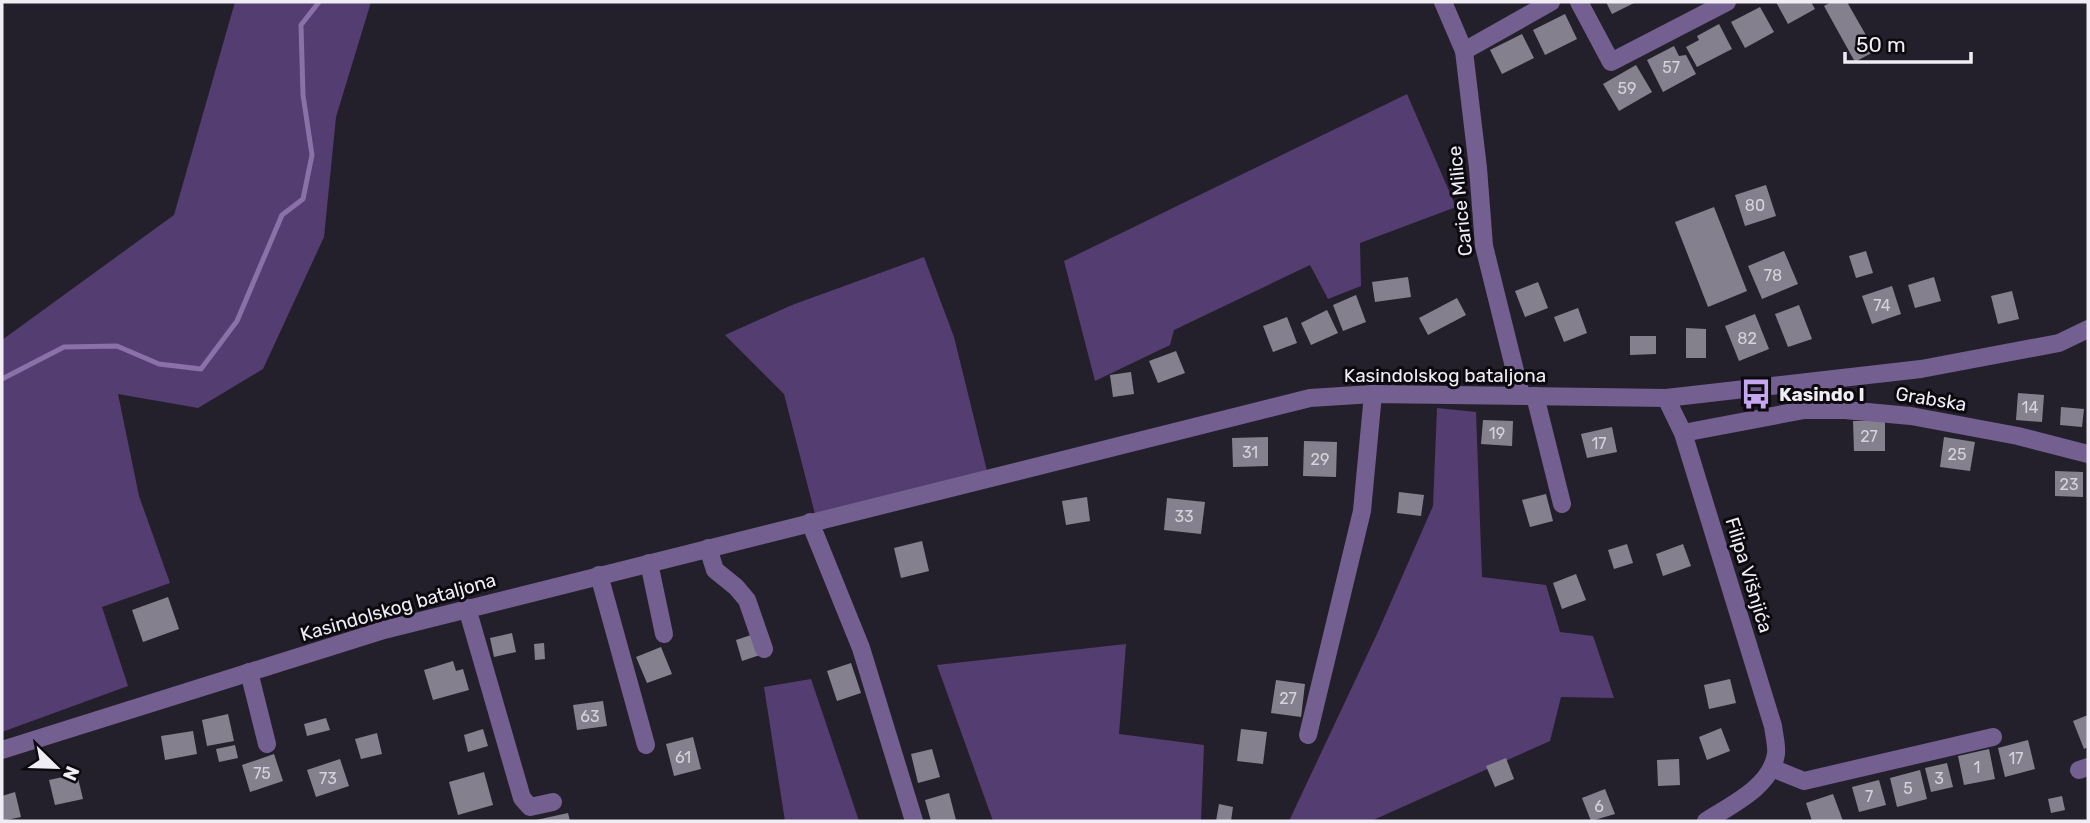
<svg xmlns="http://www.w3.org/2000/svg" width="2090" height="823" viewBox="0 0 2090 823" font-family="Rubik,sans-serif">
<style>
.green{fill:#543d71}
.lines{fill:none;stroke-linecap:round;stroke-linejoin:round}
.stream{stroke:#8a71a7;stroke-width:5}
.building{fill:#85808e}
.minor{stroke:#745f91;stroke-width:18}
.labels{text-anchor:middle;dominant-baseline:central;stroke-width:6;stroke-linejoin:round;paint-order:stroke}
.number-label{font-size:16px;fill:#d5d2da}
.street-label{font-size:19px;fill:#f0edf4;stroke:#0c0a0f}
.poi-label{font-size:19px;font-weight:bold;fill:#f0edf4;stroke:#0c0a0f;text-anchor:start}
</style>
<rect width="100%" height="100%" fill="#24202b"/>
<g class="green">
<path d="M235,2H371L336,117L324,237L263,369L198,408L118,394L139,496L170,583L102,607L128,686L2,732V340L174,215Z"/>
<path d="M1407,94L1456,207L1360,243L1361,286L1328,299L1310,265L1174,330L1170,345L1095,381L1064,261Z"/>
<path d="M924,257L954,337L987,471L815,514L784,394L725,335L792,305Z"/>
<path d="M1437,408L1476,412L1482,577L1546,585L1560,632L1593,636L1614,698L1561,697L1550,741L1371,821H1289L1377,634L1433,506Z"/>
<path d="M1126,644L1119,734L1204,745L1201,821H993L937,665Z"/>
<path d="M811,679L859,821H785L764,687Z"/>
</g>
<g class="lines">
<path class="stream" d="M2,379L64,347L117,346L159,364L201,369L237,321L282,215L303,199L312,155L303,95L301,25L319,2"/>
</g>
<g class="building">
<path d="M1606,2H1636L1612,14Z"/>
<path d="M1776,2H1811L1815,9L1788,24Z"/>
<path d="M1831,2H1847L1875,51L1855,62L1824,6Z"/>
<path d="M1760,7L1774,32L1745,48L1731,22Z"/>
<path d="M1565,14L1577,39L1545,55L1533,30Z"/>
<path d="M1719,24L1732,49L1697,67L1686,47L1699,40L1697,36Z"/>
<path d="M1522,34L1534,58L1502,74L1490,50Z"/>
<path d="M1674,46L1679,56L1686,55L1696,74L1663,92L1647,60Z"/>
<path d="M1636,65L1652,92L1619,111L1603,84Z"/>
<path d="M1766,185L1776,216L1745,226L1735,195Z"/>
<path d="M1714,207L1747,291L1708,307L1675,222Z"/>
<path d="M1784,251L1798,284L1762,299L1748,266Z"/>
<path d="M1866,251L1873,273L1856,278L1849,256Z"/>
<path d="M1408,277L1411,297L1375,302L1372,282Z"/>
<path d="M1934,277L1941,301L1915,308L1908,285Z"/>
<path d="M1538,282L1548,308L1525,317L1515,291Z"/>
<path d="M1892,286L1901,314L1872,324L1862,296Z"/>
<path d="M2012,291L2019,319L1998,324L1991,296Z"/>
<path d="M1356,295L1366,322L1343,331L1333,305Z"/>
<path d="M1457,298L1466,315L1428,335L1419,318Z"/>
<path d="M1799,305L1812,339L1788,347L1775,314Z"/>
<path d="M1578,308L1587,333L1564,342L1554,317Z"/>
<path d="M1327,310L1338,333L1311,345L1301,323Z"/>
<path d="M1755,314L1769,349L1739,361L1725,326Z"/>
<path d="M1287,317L1297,343L1273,352L1263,326Z"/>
<path d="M1686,328L1706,329V358H1686Z"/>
<path d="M1630,336H1656V354L1630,355Z"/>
<path d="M1176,351L1185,373L1158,383L1149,361Z"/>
<path d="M1131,372L1134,394L1113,397L1110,375Z"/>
<path d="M2018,393L2044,395L2042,422L2016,420Z"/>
<path d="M2061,407L2084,409L2082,427L2060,425Z"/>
<path d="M1483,420L1513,421L1512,446L1481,444Z"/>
<path d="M1853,421H1885V451H1854Z"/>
<path d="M1612,427L1617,452L1587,458L1581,434Z"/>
<path d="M1268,437V466L1233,467L1232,438Z"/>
<path d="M1944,437L1975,442L1970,471L1940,467Z"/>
<path d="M1304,441L1337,442L1336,477L1303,476Z"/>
<path d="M2055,471L2083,472V497L2055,496Z"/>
<path d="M1399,492L1424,495L1421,516L1397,513Z"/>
<path d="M1546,494L1553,521L1530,527L1522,500Z"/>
<path d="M1087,497L1090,521L1066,525L1062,501Z"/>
<path d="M1167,498L1205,502L1201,534L1164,530Z"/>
<path d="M922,541L929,571L901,578L894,548Z"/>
<path d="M1627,544L1633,563L1614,569L1608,550Z"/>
<path d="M1683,544L1691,566L1663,576L1656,554Z"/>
<path d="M1576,574L1586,600L1562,609L1553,583Z"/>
<path d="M168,597L179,629L143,642L132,610Z"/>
<path d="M512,633L516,652L494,657L490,638Z"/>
<path d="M754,634L760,655L742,661L736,640Z"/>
<path d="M544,643L545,659L535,660L534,644Z"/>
<path d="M661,647L672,674L647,683L636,657Z"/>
<path d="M453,661L456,671L463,669L469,690L433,700L424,670Z"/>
<path d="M851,663L861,693L837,701L827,671Z"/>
<path d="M1730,679L1736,703L1709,709L1704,685Z"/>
<path d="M1276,680L1305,684L1301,717L1271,713Z"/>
<path d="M603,701L607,726L577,730L573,705Z"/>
<path d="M228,714L234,741L207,746L202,720Z"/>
<path d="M2088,715V747L2084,749L2073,721Z"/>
<path d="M326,718L330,730L307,736L304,724Z"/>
<path d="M1721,728L1730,751L1707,760L1699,737Z"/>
<path d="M483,729L488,746L468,752L464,735Z"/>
<path d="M1241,729L1267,732L1263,764L1237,761Z"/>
<path d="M193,731L197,754L165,760L161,736Z"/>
<path d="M377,733L382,754L361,759L355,739Z"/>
<path d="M693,737L701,769L674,776L666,744Z"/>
<path d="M2028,740L2035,769L2005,777L1998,748Z"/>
<path d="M235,745L238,758L219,762L216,749Z"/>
<path d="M932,749L940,777L918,783L911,754Z"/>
<path d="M1989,749L1995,779L1964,785L1958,756Z"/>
<path d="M274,754L283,781L250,792L242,765Z"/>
<path d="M1506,758L1514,779L1495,787L1486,766Z"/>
<path d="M340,759L349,786L316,797L307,770Z"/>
<path d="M1679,759L1680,785L1658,786L1657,760Z"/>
<path d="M1947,763L1953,787L1931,792L1925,768Z"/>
<path d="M1920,770L1927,799L1897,807L1890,778Z"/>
<path d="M484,772L493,805L458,815L449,782Z"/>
<path d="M77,774L83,799L55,805L49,780Z"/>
<path d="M1879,780L1886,805L1859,812L1852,787Z"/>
<path d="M1605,789L1615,814L1591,821L1582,798Z"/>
<path d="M15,792L21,817L2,821V796Z"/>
<path d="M949,793L956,820L931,821L925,800Z"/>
<path d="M1833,794L1843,821H1812L1806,803Z"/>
<path d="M2062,796L2065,810L2051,813L2048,799Z"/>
<path d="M1219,804L1233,807L1231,821H1216Z"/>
<path d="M568,813L570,821H536V820Z"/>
</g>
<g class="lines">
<g class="minor">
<path d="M1443,2L1464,51L1478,168L1484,246L1521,395"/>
<path d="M1579,2L1611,62L1727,2"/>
<path d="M1464,51L1551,2"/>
<path d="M1535,396L1562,504"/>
<path d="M1666,398L1683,433L1773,726C1774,735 1777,745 1776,754C1771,787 1731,805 1706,821"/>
<path d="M1683,433L1804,410H1845L1911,416L2018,436L2088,454"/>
<path d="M810,522L861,648L914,821"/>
<path d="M708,548L715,570L736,587L747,600L764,649"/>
<path d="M649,563L664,634"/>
<path d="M599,575L646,745"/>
<path d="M467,608L522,798L530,807L553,802"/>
<path d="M249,672L267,744"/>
<path d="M1308,735L1362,511L1373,394"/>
<path d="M2,750L384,630L1310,398L1373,394L1666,398L1921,369L2059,343L2088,329"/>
<path d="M1772,768L1804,781L1993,737"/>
<path d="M2079,770L2088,767"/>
</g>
</g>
<defs>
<g id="bus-bare" transform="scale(2.415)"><path d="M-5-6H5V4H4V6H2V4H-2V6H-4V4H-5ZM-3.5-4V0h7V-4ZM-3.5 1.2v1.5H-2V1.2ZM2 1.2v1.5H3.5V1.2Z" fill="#c5a6f0" stroke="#0c0a0f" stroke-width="2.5" paint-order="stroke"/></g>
</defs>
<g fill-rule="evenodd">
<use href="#bus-bare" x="1756" y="394"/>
</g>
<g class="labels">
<g class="number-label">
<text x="1671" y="67">57</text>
<text x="1627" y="88">59</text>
<text x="1755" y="205">80</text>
<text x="1773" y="275">78</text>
<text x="1882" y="305">74</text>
<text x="1747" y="338">82</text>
<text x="2030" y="407">14</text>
<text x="1497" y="433">19</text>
<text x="1869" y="436">27</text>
<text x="1599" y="443">17</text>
<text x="1250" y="452">31</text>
<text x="1957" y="454">25</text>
<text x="1320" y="459">29</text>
<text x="2069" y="484">23</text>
<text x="1184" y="516">33</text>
<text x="1288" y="698">27</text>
<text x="590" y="716">63</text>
<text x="683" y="757">61</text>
<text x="2016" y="758">17</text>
<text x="1977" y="767">1</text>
<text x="262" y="773">75</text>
<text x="328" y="778">73</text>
<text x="1939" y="778">3</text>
<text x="1908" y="788">5</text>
<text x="1869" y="796">7</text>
<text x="1599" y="806">6</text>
</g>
<g class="street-label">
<text transform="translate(1460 201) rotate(-96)">Carice Milice</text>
<text x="1445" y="375">Kasindolskog bataljona</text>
<text transform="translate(1931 399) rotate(9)">Grabska</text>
<text transform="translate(1749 575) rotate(73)">Filipa Višnjića</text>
<text transform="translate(398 607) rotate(-16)">Kasindolskog bataljona</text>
</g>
<g class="poi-label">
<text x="1779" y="394">Kasindo I</text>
</g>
</g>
<rect width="2090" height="823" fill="none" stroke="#f0edf4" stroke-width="7"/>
<g transform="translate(56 767) rotate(113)" stroke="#0c0a0f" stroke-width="5" paint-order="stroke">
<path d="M0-5L12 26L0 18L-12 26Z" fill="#f0edf4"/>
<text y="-10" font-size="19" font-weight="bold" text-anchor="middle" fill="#f0edf4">N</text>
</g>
<path d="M1845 52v10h126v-10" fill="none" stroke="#f0edf4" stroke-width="3.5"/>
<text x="1856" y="52" font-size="21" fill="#f0edf4" stroke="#0c0a0f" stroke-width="5" paint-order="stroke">50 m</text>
</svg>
